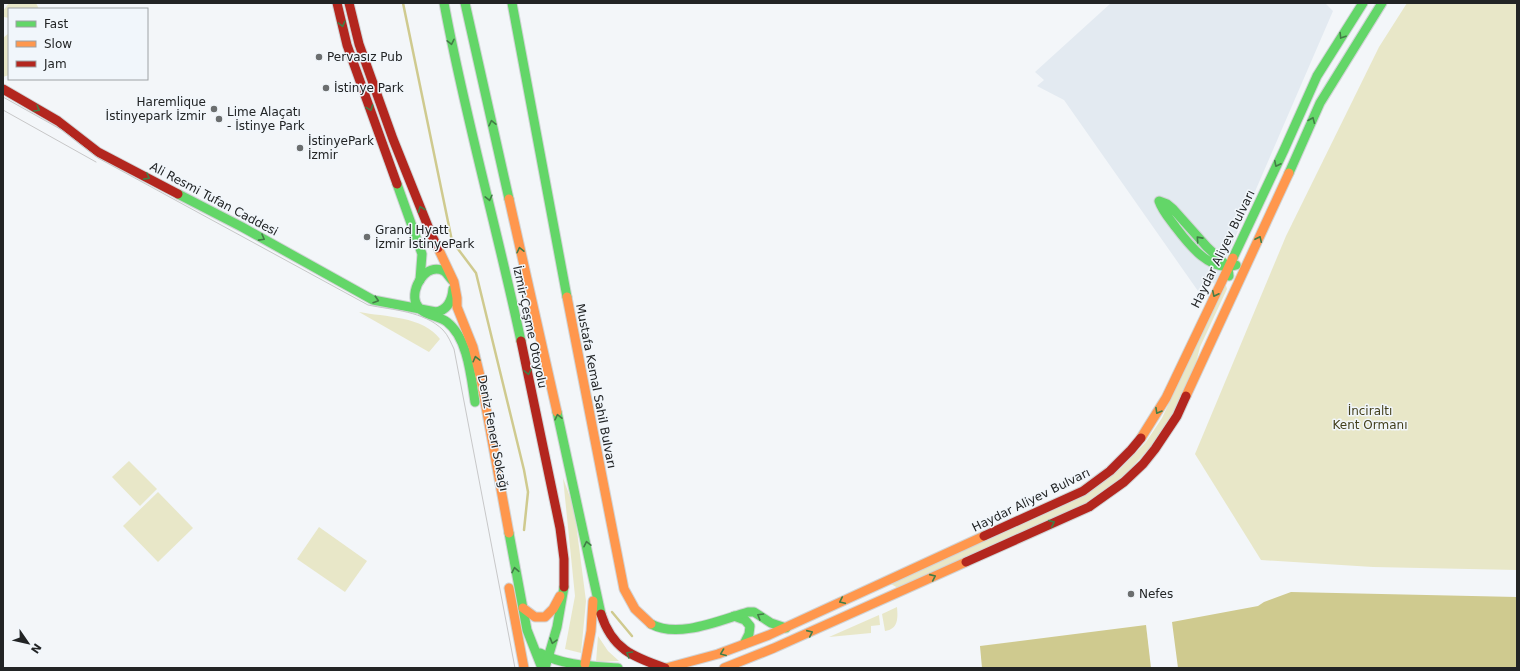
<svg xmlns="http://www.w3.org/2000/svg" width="1520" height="671" viewBox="0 0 1520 671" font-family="'DejaVu Sans',sans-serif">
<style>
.built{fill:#e3eaf1}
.green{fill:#e8e7c8}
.water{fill:#cfca8f}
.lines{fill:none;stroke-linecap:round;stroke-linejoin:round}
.stream{stroke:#cfca8f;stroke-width:2.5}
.fast-casing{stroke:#d1d4d6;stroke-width:11}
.slow-casing{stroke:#d1d4d6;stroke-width:11}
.jam-casing{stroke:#d1d4d6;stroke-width:11}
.fast{stroke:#63d668;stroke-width:9}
.slow{stroke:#ff974d;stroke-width:9}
.jam{stroke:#b3261e;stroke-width:9}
.tram{stroke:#c7c7c8;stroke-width:1}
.oneway{stroke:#427d46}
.poi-dot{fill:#6b6e6f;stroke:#f1f6fb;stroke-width:1.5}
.labels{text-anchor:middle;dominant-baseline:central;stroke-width:3;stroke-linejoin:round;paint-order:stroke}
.poi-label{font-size:12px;fill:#222425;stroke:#f1f6fb;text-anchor:start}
.street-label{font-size:12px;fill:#222425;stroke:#f1f6fb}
.park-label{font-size:12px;fill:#433f1b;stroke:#f1f6fb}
</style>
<rect width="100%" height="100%" fill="#f3f6f9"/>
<path class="built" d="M1111,3H1325L1333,11L1215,284L1205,278L1198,291L1064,100L1037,86L1044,80L1035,72Z"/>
<g class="green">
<path d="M9,3H36L39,9H9V18L4,17L3,11Z"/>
<path d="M1407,3H1517V570L1373,567L1261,560L1195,454L1286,236L1379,47Z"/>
<path d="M9,33V75L3,77V38Z"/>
<path d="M1225,282L1227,289L1200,347L1195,367L1172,415L1152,445L1126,474L1083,505L898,588L891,584L1120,469L1146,442L1162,418Z"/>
<path d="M359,312C385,317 423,316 440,339L429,352Z"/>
<path d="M129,461L157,489L140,506L112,477Z"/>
<path d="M563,478L574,508L586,601L581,653L565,649L575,596Z"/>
<path d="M158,492L193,528L158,562L123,526Z"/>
<path d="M319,527L367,561L345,592L297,559Z"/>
<path d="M897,607C898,619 898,629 885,631L882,614Z"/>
<path d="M879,615L880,625L871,626V633L829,637Z"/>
<path d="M598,636L608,651L619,661L596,662Z"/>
</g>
<g class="water">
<path d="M1291,592L1517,597V668H1178L1172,622L1258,606L1264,602Z"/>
<path d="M1146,625L1151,668H982L980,646Z"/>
</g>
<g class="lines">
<g class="stream">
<path d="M403,3L452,241L476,273L524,470L528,492L524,530"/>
<path d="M612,612L632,636"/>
</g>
<g class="fast-casing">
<g id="fast">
<path d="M444,3C465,117 497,228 521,341"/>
<path d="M465,3L509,199"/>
<path d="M512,3L567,297"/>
<path d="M1289,173L1320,103L1382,3"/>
<path d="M397,184L422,254L420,280"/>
<path d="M178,194L242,227L373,300L436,312C448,310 452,300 453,289"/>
<path d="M1233,258L1284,150L1317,76L1363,3"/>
<path d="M1229,276L1228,267L1207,247L1173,209L1167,204L1159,201C1162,210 1168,217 1174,225C1187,242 1210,274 1236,265"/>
<path d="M452,280C449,277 447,273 444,271C426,262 410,289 416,303C420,315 438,315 447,322C468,338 471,377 475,402"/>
<path d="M557,412L601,614"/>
<path d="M509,533L527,630L542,668"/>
<path d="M734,616L745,620L750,626L749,634L744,644"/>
<path d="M651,624C678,639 720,620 748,612H754L771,623L786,628"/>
<path d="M540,653C564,666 592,666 618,668"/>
<path d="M545,668L557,627L564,587"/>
</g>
</g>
<g class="slow-casing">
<g id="slow">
<path d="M509,199L557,412"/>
<path d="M438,248L454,282L457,298V307L473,347L481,380L509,533"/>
<path d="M567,297L624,589L635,609L651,624"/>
<path d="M1186,396L1289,173"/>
<path d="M1141,438L1166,398L1233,258"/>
<path d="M509,588L524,668"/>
<path d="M523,608L535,617H545L553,609L560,596"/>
<path d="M585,664L591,631L593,601"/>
<path d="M666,668L718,654L769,635L984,536"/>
<path d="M724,668L774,648L966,562"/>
</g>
</g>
<g class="jam-casing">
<g id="jam">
<path d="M337,3L347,45L397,184"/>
<path d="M349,3L359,44L393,139L431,234L438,248"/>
<path d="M3,89L58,121L98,152L178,194"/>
<path d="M521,341L560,528L564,559V587"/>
<path d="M984,536L1083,491L1110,471L1131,450L1141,438"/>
<path d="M966,562L1089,507L1124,482L1143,464L1155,449L1177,416L1186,396"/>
<path d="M601,614C612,649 633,657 665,668"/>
</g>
</g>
<use href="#fast" class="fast"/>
<use href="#slow" class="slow"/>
<use href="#jam" class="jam"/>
<g class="tram">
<path d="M3,97L62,130L98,158L368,305C392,310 424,311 443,330C448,335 451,343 454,349L515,668"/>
<path d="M3,110L96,162"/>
</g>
</g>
<defs><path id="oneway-chevron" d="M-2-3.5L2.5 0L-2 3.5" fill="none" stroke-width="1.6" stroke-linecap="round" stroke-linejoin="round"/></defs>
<g class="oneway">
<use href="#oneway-chevron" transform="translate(342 24) rotate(76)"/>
<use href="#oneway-chevron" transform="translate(1342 36) rotate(122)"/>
<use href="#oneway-chevron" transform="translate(451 42) rotate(78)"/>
<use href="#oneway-chevron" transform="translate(370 108) rotate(70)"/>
<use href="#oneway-chevron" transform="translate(37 109) rotate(30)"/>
<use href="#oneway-chevron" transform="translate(1312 120) rotate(-67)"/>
<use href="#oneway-chevron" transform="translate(492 123) rotate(-103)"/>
<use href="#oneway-chevron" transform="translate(1277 164) rotate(116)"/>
<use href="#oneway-chevron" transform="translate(147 177) rotate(28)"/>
<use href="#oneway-chevron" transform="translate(489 198) rotate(76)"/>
<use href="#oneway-chevron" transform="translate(421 209) rotate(-112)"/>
<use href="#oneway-chevron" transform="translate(262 238) rotate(29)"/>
<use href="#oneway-chevron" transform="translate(1199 239) rotate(-132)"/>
<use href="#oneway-chevron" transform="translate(1259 239) rotate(-65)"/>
<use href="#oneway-chevron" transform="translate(520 250) rotate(-103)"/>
<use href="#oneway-chevron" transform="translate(1215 294) rotate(116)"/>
<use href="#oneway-chevron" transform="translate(376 300) rotate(17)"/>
<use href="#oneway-chevron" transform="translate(476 359) rotate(-104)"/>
<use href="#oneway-chevron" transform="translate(528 372) rotate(78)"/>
<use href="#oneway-chevron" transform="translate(1158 411) rotate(120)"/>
<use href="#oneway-chevron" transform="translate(558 417) rotate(-103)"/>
<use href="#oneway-chevron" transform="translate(1052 523) rotate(-24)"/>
<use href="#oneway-chevron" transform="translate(587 544) rotate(-102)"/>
<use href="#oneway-chevron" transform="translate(515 570) rotate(-101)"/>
<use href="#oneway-chevron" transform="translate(933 577) rotate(-24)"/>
<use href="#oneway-chevron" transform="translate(842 601) rotate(155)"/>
<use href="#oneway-chevron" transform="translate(760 616) rotate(-149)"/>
<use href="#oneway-chevron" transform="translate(810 633) rotate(-24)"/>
<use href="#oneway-chevron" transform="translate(553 641) rotate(106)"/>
<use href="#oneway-chevron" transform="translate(723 653) rotate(159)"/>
<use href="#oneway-chevron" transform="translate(629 654) rotate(-149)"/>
</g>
<g class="poi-dot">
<circle cx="319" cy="57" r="4"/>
<circle cx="326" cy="88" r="4"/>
<circle cx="214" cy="109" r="4"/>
<circle cx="219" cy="119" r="4"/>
<circle cx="300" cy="148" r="4"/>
<circle cx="367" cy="237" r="4"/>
<circle cx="1131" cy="594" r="4"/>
</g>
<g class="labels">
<g class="poi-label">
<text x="327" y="57">Pervasız Pub</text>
<text x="334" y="88">İstinye Park</text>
<text x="206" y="102" text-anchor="end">Haremlique<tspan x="206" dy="14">İstinyepark İzmir</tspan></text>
<text x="227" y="112">Lime Alaçatı<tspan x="227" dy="14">- İstinye Park</tspan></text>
<text x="308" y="141">İstinyePark<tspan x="308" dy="14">İzmir</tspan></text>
<text x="375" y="230">Grand Hyatt<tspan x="375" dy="14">İzmir İstinyePark</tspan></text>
<text x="1139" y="594">Nefes</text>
</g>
<g class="street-label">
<text transform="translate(214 199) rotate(28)">Ali Resmi Tufan Caddesi</text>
<text transform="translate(1223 249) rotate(-64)">Haydar Aliyev Bulvarı</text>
<text transform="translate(530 327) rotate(78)">İzmir-Çeşme Otoyolu</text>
<text transform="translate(596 386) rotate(79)">Mustafa Kemal Sahil Bulvarı</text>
<text transform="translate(493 433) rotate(79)">Deniz Feneri Sokağı</text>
<text transform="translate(1031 500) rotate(-26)">Haydar Aliyev Bulvarı</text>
</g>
<g class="park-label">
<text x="1370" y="411">İnciraltı<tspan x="1370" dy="14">Kent Ormanı</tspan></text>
</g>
</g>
<rect width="1520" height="671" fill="none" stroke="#222425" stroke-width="8"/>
<rect x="8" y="8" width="140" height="72" fill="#f1f6fb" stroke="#9ea2a5"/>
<rect x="16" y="21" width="20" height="6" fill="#63d668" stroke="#9ea2a5"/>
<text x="44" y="28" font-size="12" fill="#222425">Fast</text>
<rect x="16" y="41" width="20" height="6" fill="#ff974d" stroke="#9ea2a5"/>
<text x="44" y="48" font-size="12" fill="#222425">Slow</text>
<rect x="16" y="61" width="20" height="6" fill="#b3261e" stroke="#9ea2a5"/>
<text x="44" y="68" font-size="12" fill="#222425">Jam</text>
<g transform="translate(28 643) rotate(124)" stroke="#f1f6fb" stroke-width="3" paint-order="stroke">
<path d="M0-3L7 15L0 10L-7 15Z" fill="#222425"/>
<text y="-6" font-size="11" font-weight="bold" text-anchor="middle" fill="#222425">N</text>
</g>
</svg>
